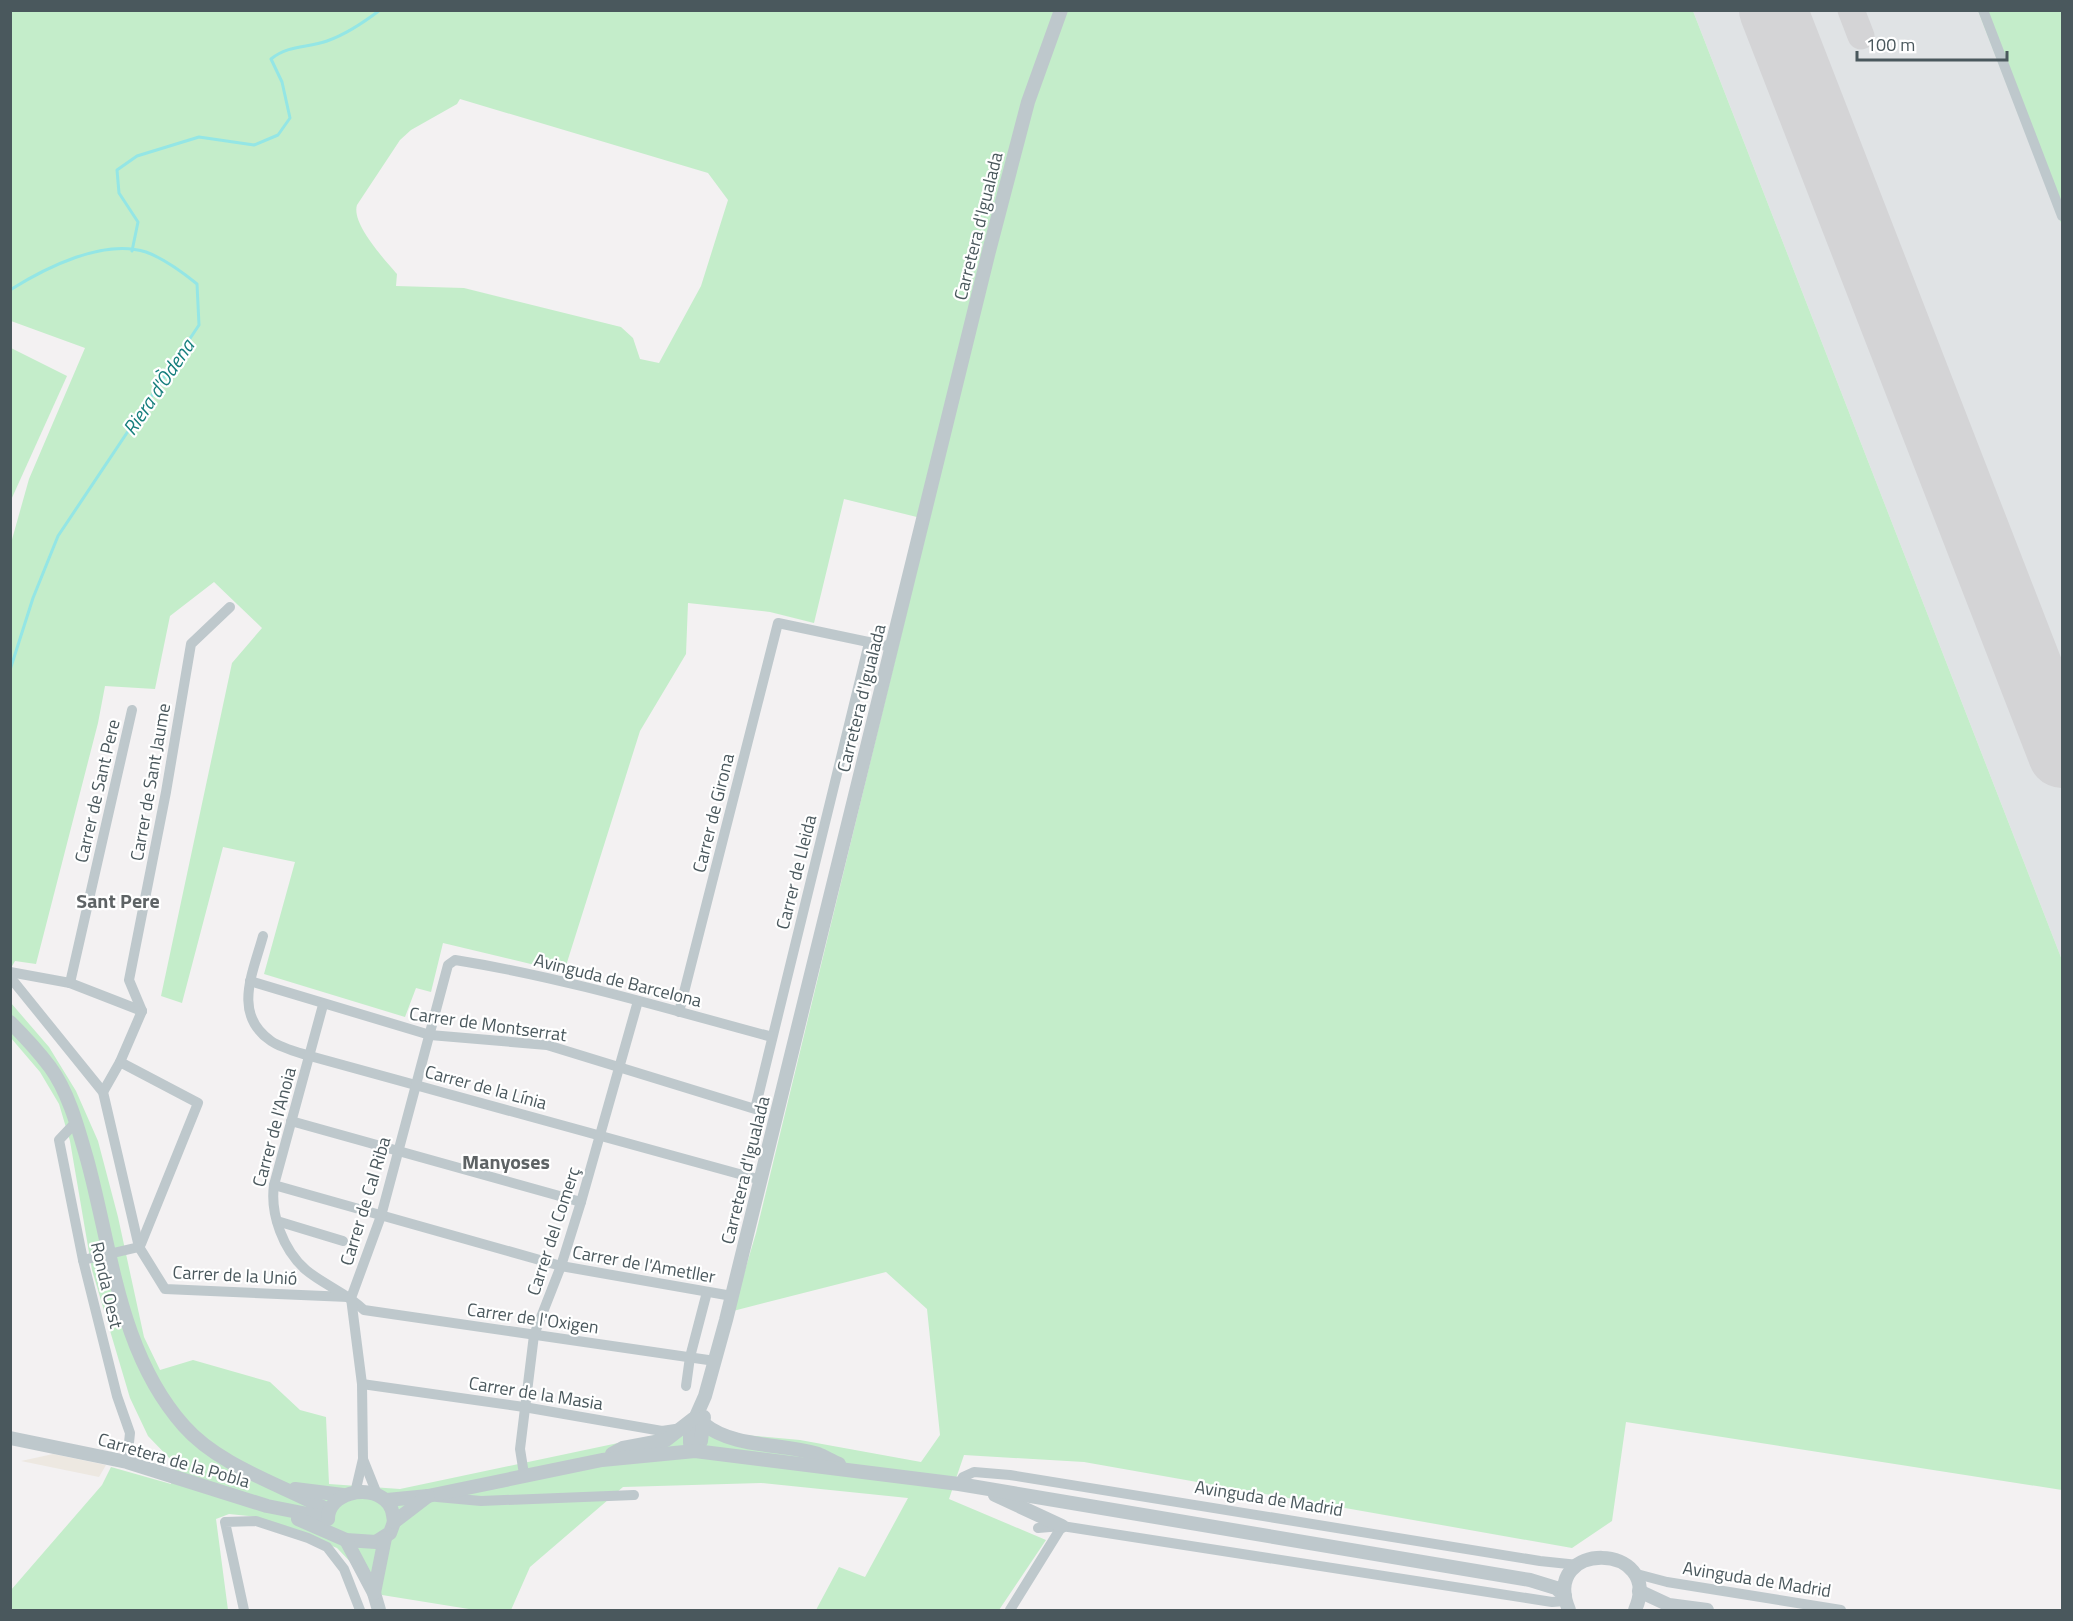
<svg xmlns="http://www.w3.org/2000/svg" width="2073" height="1621" viewBox="0 0 2073 1621" font-family="'Titillium Web',sans-serif">
<style>
.commercial{fill:#ede8e1}
.airport{fill:#e0e3e5}
.green{fill:#c4edca;fill-rule:evenodd}
.lines{fill:none;stroke-linecap:round;stroke-linejoin:round}
.stream{stroke:#94e6e5;stroke-width:3}
.taxiway{stroke:#d4d4d6;stroke-width:27}
.runway{stroke:#d4d4d6;stroke-width:68}
.minor{stroke:#bec8cc;stroke-width:10}
.tertiary{stroke:#bec8cc;stroke-width:14}
.minor-bridge{stroke:#bec8cc;stroke-width:10}
.labels{text-anchor:middle;dominant-baseline:central;stroke-width:4.5;stroke-linejoin:round;paint-order:stroke}
.street-label{font-size:18px;fill:#4a585d;stroke:#fff}
.water-label{font-size:20px;font-style:italic;fill:#167e7d;stroke:#fff}
.neighbourhood-label{font-size:20px;font-weight:bold;fill:#5e6365;stroke:#fff}
</style>
<rect width="100%" height="100%" fill="#f3f1f2"/>
<path class="commercial" d="M53,1454L106,1465L99,1477L21,1461Z"/>
<path class="airport" d="M1693,11H1978L2062,226V960Z"/>
<g class="green">
<path d="M11,11H1693L2062,960V1490L1626,1422L1612,1521L1572,1548L1084,1462L964,1455L949,1499L1046,1540L999,1610H816L839,1567L865,1577L908,1498L761,1483L623,1487L530,1567L511,1610H475L382,1595L337,1548L258,1517L229,1514L216,1519L228,1610H11V1590L102,1485L111,1467L171,1484L175,1464L148,1436L130,1398L92,1270L70,1141L59,1104L40,1072L11,1038V1003L49,1047L76,1091L98,1141L118,1217L144,1337L160,1370L193,1360L270,1382L300,1410L326,1417L329,1484L400,1489L656,1435L714,1432L800,1440L921,1462L940,1435L927,1309L886,1272L733,1311L756,1233L929,520L844,499L814,623L770,612L688,603L686,654L640,731L564,972L443,943L431,992L416,988L405,1017L264,974L295,862L223,847L182,1003L161,996L232,663L262,628L214,582L170,616L155,689L105,686L98,723L36,964L15,961L11,968V543L29,479L85,348L11,321ZM460,99L708,173L728,200L701,286L659,363L640,359L633,338L621,327L464,288L396,286L397,274C385,260 351,224 357,205L400,140L411,130L457,104Z"/>
<path d="M1978,11H2062V226Z"/>
<path d="M11,348L67,376L11,500Z"/>
</g>
<g class="lines">
<g class="stream">
<path d="M132,251L138,222L119,193L117,170L137,156L199,137L254,145L278,135L290,118L282,82L271,59C288,45 307,48 327,41C347,34 363,23 380,10"/>
<path d="M10,290C45,268 104,238 146,252C165,259 181,271 197,284L199,325L58,536L33,598L10,670"/>
</g>
<path class="taxiway" d="M1851,10L1861,36"/>
<path class="runway" d="M1773,10L2062,754"/>
<g class="minor">
<path d="M1983,10L2062,216"/>
<path d="M263,936C253,973 232,1014 271,1041C281,1048 297,1052 310,1056L761,1180"/>
<path d="M10,972L70,983L142,1011"/>
<path d="M10,977L103,1092L139,1247L165,1289L348,1297"/>
<path d="M250,981L430,1035L547,1045L755,1109L869,643"/>
<path d="M70,983L132,710"/>
<path d="M323,1005L274,1185C270,1214 283,1250 306,1270C324,1285 347,1293 364,1310L715,1361"/>
<path d="M142,1011L129,980L166,792L191,644L230,607"/>
<path d="M679,1012L778,623L892,647"/>
<path d="M120,1062L198,1103L141,1244"/>
<path d="M103,1092L120,1062L142,1011"/>
<path d="M291,1121L581,1202"/>
<path d="M76,1122L59,1140L83,1260L117,1396L130,1433L127,1462"/>
<path d="M274,1185L561,1266L732,1296"/>
<path d="M277,1221L343,1241"/>
<path d="M362,1384L524,1407L662,1431L682,1428"/>
<path d="M686,1386L690,1357L707,1292"/>
<path d="M363,1459L377,1494"/>
<path d="M524,1474L520,1449L534,1335L561,1266L581,1202L638,1001"/>
<path d="M959,1484L963,1477L974,1472L1010,1475L1540,1561L1578,1565"/>
<path d="M355,1493L363,1459L362,1384L351,1298L381,1216L448,965L455,960C562,977 668,1009 772,1037"/>
<path d="M437,1497L481,1501L634,1495"/>
<path d="M1038,1528L1062,1526L1552,1602L1565,1601"/>
<path d="M1633,1573L1667,1582L1841,1610"/>
<path d="M244,1610L225,1522L256,1521L308,1538L327,1547L344,1569L360,1610"/>
<path d="M1010,1610L1062,1526"/>
</g>
<g class="tertiary">
<path d="M10,1022C24,1036 38,1051 50,1067C69,1093 78,1128 87,1159C112,1250 119,1353 184,1426C219,1466 282,1485 328,1510"/>
<path d="M704,1424C733,1448 782,1443 818,1454C825,1457 832,1461 839,1464"/>
<path d="M10,1438L127,1462L267,1506L328,1518"/>
<path d="M695,1451L690,1443V1430L705,1396L726,1320L988,255L1028,102L1061,10"/>
<path d="M695,1451L701,1441L704,1417"/>
<path d="M612,1454L623,1448L666,1440L693,1419"/>
<path d="M295,1489L343,1495"/>
<path d="M995,1495L1062,1526"/>
<path d="M387,1500L428,1496L602,1460L695,1451L959,1484L1530,1580L1556,1588L1565,1596"/>
<path d="M298,1519L346,1540L376,1542L390,1533L394,1522L428,1496"/>
<path d="M328,1519C328,1493 368,1484 385,1500C392,1505 393,1514 394,1522"/>
<path d="M346,1540L374,1593L379,1610"/>
<path d="M1639,1591L1669,1605L1707,1610"/>
<path d="M374,1593L385,1538"/>
<path d="M1569,1610C1539,1539 1665,1542 1635,1610"/>
</g>
<path class="minor-bridge" d="M83,1260L139,1247"/>
</g>
<g class="labels">
<g class="street-label">
<text transform="translate(978 226) rotate(-76)">Carretera d'Igualada</text>
<text transform="translate(861 698) rotate(-76)">Carretera d'Igualada</text>
<text transform="translate(150 782) rotate(-80)">Carrer de Sant Jaume</text>
<text transform="translate(97 791) rotate(-77)">Carrer de Sant Pere</text>
<text transform="translate(713 813) rotate(-76)">Carrer de Girona</text>
<text transform="translate(796 872) rotate(-76)">Carrer de Lleida</text>
<text transform="translate(618 980) rotate(14)">Avinguda de Barcelona</text>
<text transform="translate(488 1024) rotate(8)">Carrer de Montserrat</text>
<text transform="translate(486 1087) rotate(15)">Carrer de la Línia</text>
<text transform="translate(274 1127) rotate(-75)">Carrer de l'Anoia</text>
<text transform="translate(745 1170) rotate(-76)">Carretera d'Igualada</text>
<text transform="translate(365 1201) rotate(-73)">Carrer de Cal Riba</text>
<text transform="translate(553 1231) rotate(-72)">Carrer del Comerç</text>
<text transform="translate(644 1264) rotate(10)">Carrer de l'Ametller</text>
<text transform="translate(235 1275) rotate(3)">Carrer de la Unió</text>
<text transform="translate(107 1285) rotate(77)">Ronda Oest</text>
<text transform="translate(533 1318) rotate(8)">Carrer de l'Oxigen</text>
<text transform="translate(536 1393) rotate(9)">Carrer de la Masia</text>
<text transform="translate(174 1460) rotate(16)">Carretera de la Pobla</text>
<text transform="translate(1269 1498) rotate(9)">Avinguda de Madrid</text>
<text transform="translate(1757 1579) rotate(9)">Avinguda de Madrid</text>
</g>
<g class="water-label">
<text transform="translate(158 387) rotate(-56)">Riera d'Òdena</text>
</g>
<g class="neighbourhood-label">
<text x="118" y="900">Sant Pere</text>
<text x="506" y="1161">Manyoses</text>
</g>
</g>
<rect width="2073" height="1621" fill="none" stroke="#4a585d" stroke-width="24"/>
<path d="M1857 51v9h150v-9" fill="none" stroke="#4a585d" stroke-width="3"/>
<text x="1866" y="51" font-size="18" fill="#4a585d" stroke="#ffffff" stroke-width="4.5" paint-order="stroke">100 m</text>
</svg>
